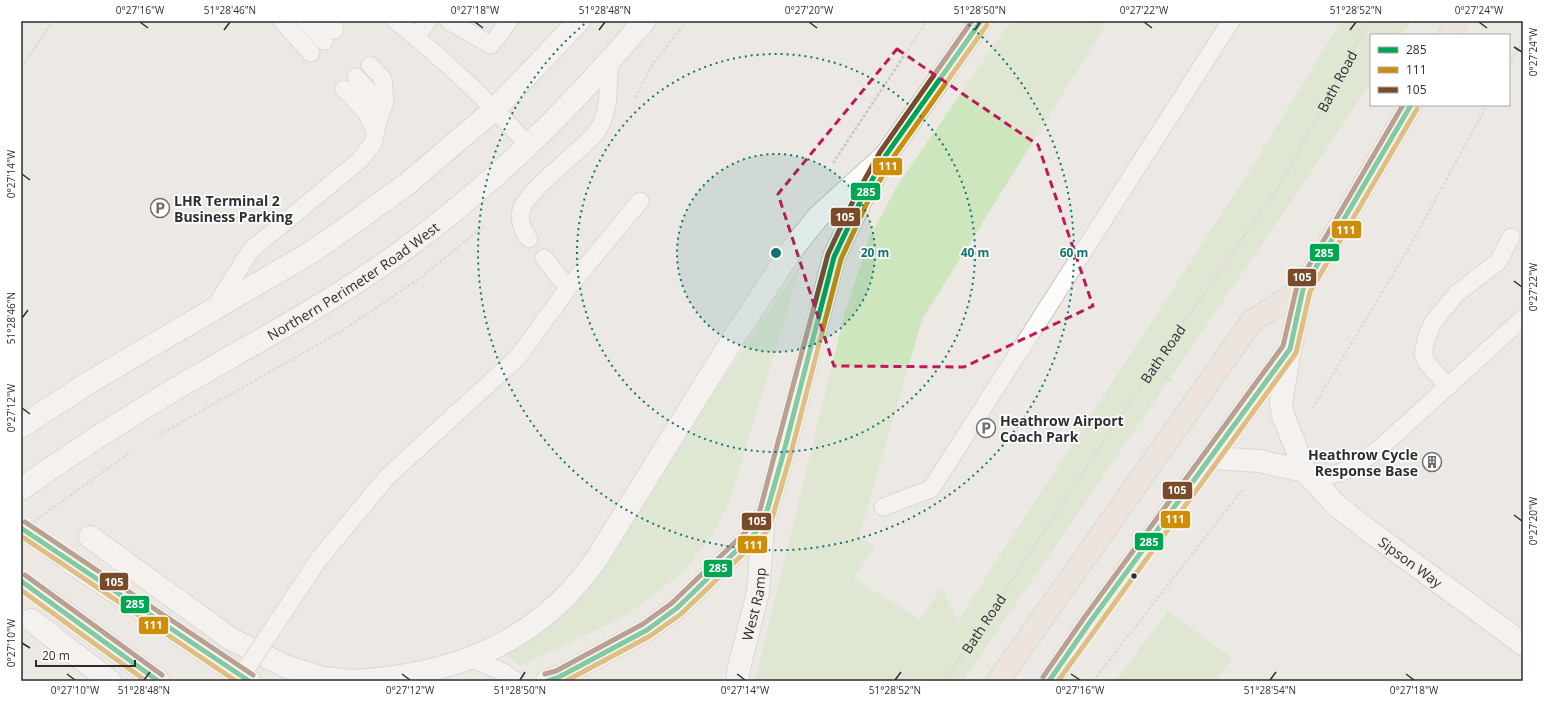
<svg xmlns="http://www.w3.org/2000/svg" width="1544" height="702" viewBox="0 0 1544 702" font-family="'Open Sans',sans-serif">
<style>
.green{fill:#cee6be}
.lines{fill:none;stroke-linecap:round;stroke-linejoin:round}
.secondary-tunnel{stroke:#c6c3c0;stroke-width:22;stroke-dasharray:22 11;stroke-linecap:butt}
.lane-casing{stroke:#c5c4c5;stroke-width:19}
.street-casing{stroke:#c5c4c5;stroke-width:24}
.secondary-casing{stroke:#c5c4c5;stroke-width:24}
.highway-casing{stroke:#c6c5c4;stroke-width:24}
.path{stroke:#c9c9c8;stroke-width:2.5;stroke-dasharray:3 2;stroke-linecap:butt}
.lane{stroke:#fcfcfb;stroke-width:17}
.street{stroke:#fcfcfb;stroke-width:22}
.secondary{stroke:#fcfcfb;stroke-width:22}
.highway{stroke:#eadfd6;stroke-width:22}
.lane-bridge-casing{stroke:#c5c4c5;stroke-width:19;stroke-linecap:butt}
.lane-bridge{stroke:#fcfcfb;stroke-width:17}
.bus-1-casing{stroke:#fff;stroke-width:8}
.bus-2-casing{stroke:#fff;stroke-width:8}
.bus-3-casing{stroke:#fff;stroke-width:8}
.bus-1{stroke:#00a651;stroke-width:5}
.bus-2{stroke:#cf8e09;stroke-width:5}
.bus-3{stroke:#7a4b2a;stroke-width:5}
.marked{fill:none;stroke:#c2185b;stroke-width:3;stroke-dasharray:8 5;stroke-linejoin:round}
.ticks{fill:none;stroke:#2e2e2e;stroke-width:1.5}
.ring{fill:none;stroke:#0f766e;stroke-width:2;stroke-dasharray:2 4}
.bus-dot{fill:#2e2e2e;stroke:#fff;stroke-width:1.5}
.labels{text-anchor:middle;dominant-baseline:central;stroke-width:3.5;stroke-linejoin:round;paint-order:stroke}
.street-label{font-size:14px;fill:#2e2e2e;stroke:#fff}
.poi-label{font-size:14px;font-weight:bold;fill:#2e2e2e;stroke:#fff;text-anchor:start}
.centre{fill:#0f766e;stroke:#fff;stroke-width:2}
.ring-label{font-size:12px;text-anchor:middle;font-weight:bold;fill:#0f766e;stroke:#fff;stroke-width:3.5;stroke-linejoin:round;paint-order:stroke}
.line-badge{stroke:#fff;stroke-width:1.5}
.badge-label{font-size:11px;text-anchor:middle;font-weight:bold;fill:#fff}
.neatline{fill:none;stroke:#2e2e2e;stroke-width:1.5}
.ticks-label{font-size:10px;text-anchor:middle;fill:#2e2e2e}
</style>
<rect width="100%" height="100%" fill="#ece8e4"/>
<g class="green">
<path d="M1011,21H1108L922,320L859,536L875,546L854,578L920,620L941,588L958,620L1249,172L1341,21H1411L1402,35H1371V82L1310,174L963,681H755L845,312L870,236L899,183Z"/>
<path d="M802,262L729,503L711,537L683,572L628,614L521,666L505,654L552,622L643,498Z"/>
<path d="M1168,611L1232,658L1215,681H1115Z"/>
</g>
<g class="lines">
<g class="secondary-tunnel">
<path d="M21,528L72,563"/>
<path d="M21,581L46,599"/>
</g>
<g class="lane-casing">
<g id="lane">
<path d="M282,21L311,53"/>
<path d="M305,21L324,41"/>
<path d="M327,21L335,30"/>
<path d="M396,21C444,59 488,101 529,146"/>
<path d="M449,21L491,45L509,21"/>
<path d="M416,37L428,21"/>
<path d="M370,65L383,79L385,101L378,122"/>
<path d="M344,89L367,113L374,129"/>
<path d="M529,239C523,231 519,221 521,211C526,190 581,152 597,131C611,112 608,84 609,62"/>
<path d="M544,258L568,288L640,201"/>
<path d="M215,307L251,250L360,160L373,143L378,122L371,93L356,77"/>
<path d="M1447,386L1427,363L1423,354L1426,340L1432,324L1456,294L1498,262L1511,237"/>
<path d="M1313,481L1350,469L1378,450L1523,318"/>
<path d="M883,507L931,489L1231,21"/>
<path d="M319,559L387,477L518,357L568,288"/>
<path d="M470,658L503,672L516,681"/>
</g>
</g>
<g class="street-casing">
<g id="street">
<path id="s2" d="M1290,349L1281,403L1283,415L1305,471L1336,505L1376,536L1523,644"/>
<path d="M1212,458L1259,461L1305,471"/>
<path d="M90,537L231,639L285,666L323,678L352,681"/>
<path d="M31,620L110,681"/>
<path d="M354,681C455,675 541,642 599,555L733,339L793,248L818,217L883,158"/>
</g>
</g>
<g class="secondary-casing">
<g id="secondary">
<path d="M21,427L88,383L315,250L360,218L407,184L495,109L579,21"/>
<path id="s3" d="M21,489C72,453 123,420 177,388C252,344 331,303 402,251C493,185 572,107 644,21"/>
<path d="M72,563L249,681"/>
<path d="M46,599L158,681"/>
<path d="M547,681L559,677L647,630L677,608L763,525"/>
<path id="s4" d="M738,681V672L758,592L763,525L783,455L834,257L861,200L886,155L981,21"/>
</g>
</g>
<g class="highway-casing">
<g id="highway">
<path d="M1449,35L1456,21"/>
<path d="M998,681L1252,321L1303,289"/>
<path d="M1049,681L1090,622L1290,349L1303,289L1411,105"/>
</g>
</g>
<g class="path">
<path d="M1509,66L1523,40"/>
<path d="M21,68L53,21"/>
<path d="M635,98L654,62L687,21"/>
<path d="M833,163L927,21"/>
<path d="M1152,368L1173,382"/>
<path d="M1312,409L1410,246L1487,105"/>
<path d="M159,435L340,332L420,278L484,226"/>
<path d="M21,531L129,453"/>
<path id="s1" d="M945,681L1152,368L1282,182L1369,21"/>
<path d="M1093,681L1243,489"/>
</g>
<use href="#lane" class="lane"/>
<use href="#street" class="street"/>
<use href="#secondary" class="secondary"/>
<use href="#highway" class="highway"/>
<g class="lane-bridge-casing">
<path id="lane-bridge" d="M238,681L319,559"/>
</g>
<use href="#lane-bridge" class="lane-bridge"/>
<g class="bus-1-casing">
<g id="bus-1">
<path d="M21,528L249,681"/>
<path d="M21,581L158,681"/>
<path d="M547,681L559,677L647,630L677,608L763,525L783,455L834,257L861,200L886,155L981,21"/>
<path d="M1049,681L1090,622L1290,349L1303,289L1411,105"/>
</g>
</g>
<g class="bus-2-casing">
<g id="bus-2">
<path d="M21,536L236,681"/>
<path d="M21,590L146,681"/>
<path d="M566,681L650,636L681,614L769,529L790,457L841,259L867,203L892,159L987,25"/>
<path d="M1058,681L1296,353L1310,292L1417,109"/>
</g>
</g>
<g class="bus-3-casing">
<g id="bus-3">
<path d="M25,522L253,675"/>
<path d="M25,575L162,675"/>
<path d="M545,674L556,671L643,624L672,603L757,521L828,254L855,197L880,152L972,21"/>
<path d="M1043,677L1084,618L1283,346L1297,286L1403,105"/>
</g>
</g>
<use href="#bus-1" class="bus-1"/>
<use href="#bus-2" class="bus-2"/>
<use href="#bus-3" class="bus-3"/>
</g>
<path d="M0 0H1544V702H0ZM897,49L1038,145L1093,306L964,367L834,366L778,194Z" fill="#ece8e4" fill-opacity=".55" fill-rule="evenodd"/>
<path class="marked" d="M897,49L1038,145L1093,306L964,367L834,366L778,194Z"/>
<path class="ticks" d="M140,22L148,28M475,22L483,28M809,22L817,28M1144,22L1152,28M1479,22L1487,28M224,30L230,22M599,30L605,22M975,30L980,22M1350,30L1356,22M1514,47L1522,52M22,174L30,180M1514,281L1522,287M22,318L28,310M22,408L30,414M1514,515L1522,521M22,643L30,648M67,674L75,680M402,674L410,680M737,674L745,680M1071,674L1080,680M1406,674L1414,680M144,680L150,672M520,680L525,672M895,680L901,672M1270,680L1276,672"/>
<circle cx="776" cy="253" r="99" fill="#0f766e" fill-opacity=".12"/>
<g class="ring">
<circle cx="776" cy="253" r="99"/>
<circle cx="776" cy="253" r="199"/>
<path d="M964 21A298 298 0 1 1 588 21"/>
</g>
<defs>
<g id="parking-ring" transform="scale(1)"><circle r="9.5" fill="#fff" stroke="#706f6e" stroke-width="1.5"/><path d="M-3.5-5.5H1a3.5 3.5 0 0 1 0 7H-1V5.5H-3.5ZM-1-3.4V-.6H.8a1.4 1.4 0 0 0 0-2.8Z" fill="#706f6e"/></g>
<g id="building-ring" transform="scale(1)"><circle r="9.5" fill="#fff" stroke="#706f6e" stroke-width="1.5"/><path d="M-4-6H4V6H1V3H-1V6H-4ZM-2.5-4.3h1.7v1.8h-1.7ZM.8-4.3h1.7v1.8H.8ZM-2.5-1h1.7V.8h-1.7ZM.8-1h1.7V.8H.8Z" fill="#706f6e"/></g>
</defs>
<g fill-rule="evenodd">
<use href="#parking-ring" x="160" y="208"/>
<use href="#parking-ring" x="986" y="428"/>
<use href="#building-ring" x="1432" y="462"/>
</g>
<circle class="bus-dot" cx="1134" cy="576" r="3.5"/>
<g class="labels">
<g class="street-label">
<text stroke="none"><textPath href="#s1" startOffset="717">Bath Road</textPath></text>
<text stroke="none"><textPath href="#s3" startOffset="392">Northern Perimeter Road West</textPath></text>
<text stroke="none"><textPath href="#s1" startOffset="393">Bath Road</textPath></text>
<text stroke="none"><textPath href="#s2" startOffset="267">Sipson Way</textPath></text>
<text stroke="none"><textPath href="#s4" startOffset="79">West Ramp</textPath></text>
<text stroke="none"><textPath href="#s1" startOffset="69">Bath Road</textPath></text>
</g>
<g class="poi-label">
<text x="174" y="200">LHR Terminal 2<tspan x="174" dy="16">Business Parking</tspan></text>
<text x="1000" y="420">Heathrow Airport<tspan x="1000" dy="16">Coach Park</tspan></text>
<text x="1418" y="454" text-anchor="end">Heathrow Cycle<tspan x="1418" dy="16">Response Base</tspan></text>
</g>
</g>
<circle cx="776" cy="253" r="6" class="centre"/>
<g class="ring-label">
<text x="875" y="257">20 m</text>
<text x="975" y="257">40 m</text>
<text x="1074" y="257">60 m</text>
</g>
<g class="line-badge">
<rect x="872" y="157" width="31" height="19" rx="4" fill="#cf8e09"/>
<rect x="850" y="182" width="31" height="19" rx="4" fill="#00a651"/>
<rect x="830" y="207" width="31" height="20" rx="4" fill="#7a4b2a"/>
<rect x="1331" y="220" width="31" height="19" rx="4" fill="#cf8e09"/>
<rect x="1309" y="243" width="31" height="19" rx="4" fill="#00a651"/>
<rect x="1287" y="268" width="30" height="19" rx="4" fill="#7a4b2a"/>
<rect x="1162" y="481" width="31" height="19" rx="4" fill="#7a4b2a"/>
<rect x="1160" y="510" width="31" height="19" rx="4" fill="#cf8e09"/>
<rect x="741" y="512" width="31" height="19" rx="4" fill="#7a4b2a"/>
<rect x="1134" y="532" width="30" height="19" rx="4" fill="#00a651"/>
<rect x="737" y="535" width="31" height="19" rx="4" fill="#cf8e09"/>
<rect x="703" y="559" width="30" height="19" rx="4" fill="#00a651"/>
<rect x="99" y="572" width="30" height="19" rx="4" fill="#7a4b2a"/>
<rect x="120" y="595" width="30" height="19" rx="4" fill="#00a651"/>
<rect x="138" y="616" width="31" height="19" rx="4" fill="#cf8e09"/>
</g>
<g class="badge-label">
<text x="888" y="170">111</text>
<text x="866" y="196">285</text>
<text x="845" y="221">105</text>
<text x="1346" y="234">111</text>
<text x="1324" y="257">285</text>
<text x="1302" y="281">105</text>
<text x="1177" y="494">105</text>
<text x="1175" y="523">111</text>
<text x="757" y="525">105</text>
<text x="1149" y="546">285</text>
<text x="753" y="549">111</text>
<text x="718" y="572">285</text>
<text x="114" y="586">105</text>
<text x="135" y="608">285</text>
<text x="153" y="629">111</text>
</g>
<rect width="1544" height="702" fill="none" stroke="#ffffff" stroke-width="44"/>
<rect x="1370" y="34" width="140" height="72" fill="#ffffff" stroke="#ababab"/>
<rect x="1378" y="47" width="20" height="6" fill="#00a651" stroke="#ababab"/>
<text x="1406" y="54" font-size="12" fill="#2e2e2e">285</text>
<rect x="1378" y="67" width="20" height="6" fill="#cf8e09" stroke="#ababab"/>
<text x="1406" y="74" font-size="12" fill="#2e2e2e">111</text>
<rect x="1378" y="87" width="20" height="6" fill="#7a4b2a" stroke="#ababab"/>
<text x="1406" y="94" font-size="12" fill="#2e2e2e">105</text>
<path d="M36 660v6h99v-6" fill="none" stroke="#2e2e2e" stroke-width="2"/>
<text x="42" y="660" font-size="12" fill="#2e2e2e" stroke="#ffffff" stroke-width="3" paint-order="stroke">20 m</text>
<rect x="22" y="22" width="1500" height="658" class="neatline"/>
<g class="ticks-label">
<text x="140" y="14">0°27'16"W</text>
<text x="230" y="14">51°28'46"N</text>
<text x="475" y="14">0°27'18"W</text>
<text x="605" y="14">51°28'48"N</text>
<text x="809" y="14">0°27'20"W</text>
<text x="980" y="14">51°28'50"N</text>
<text x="1144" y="14">0°27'22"W</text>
<text x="1356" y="14">51°28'52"N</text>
<text x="1479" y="14">0°27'24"W</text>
<text transform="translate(1533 52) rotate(-90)" y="4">0°27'24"W</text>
<text transform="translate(11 174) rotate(-90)" y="4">0°27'14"W</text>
<text transform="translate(1533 287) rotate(-90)" y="4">0°27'22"W</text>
<text transform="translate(11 318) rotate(-90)" y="4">51°28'46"N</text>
<text transform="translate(11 408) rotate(-90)" y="4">0°27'12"W</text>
<text transform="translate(1533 521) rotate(-90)" y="4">0°27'20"W</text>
<text transform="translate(11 643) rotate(-90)" y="4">0°27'10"W</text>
<text x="75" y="694">0°27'10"W</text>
<text x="144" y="694">51°28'48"N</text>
<text x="410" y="694">0°27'12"W</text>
<text x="520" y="694">51°28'50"N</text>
<text x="745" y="694">0°27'14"W</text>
<text x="895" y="694">51°28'52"N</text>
<text x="1080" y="694">0°27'16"W</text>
<text x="1270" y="694">51°28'54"N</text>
<text x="1414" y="694">0°27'18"W</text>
</g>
</svg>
